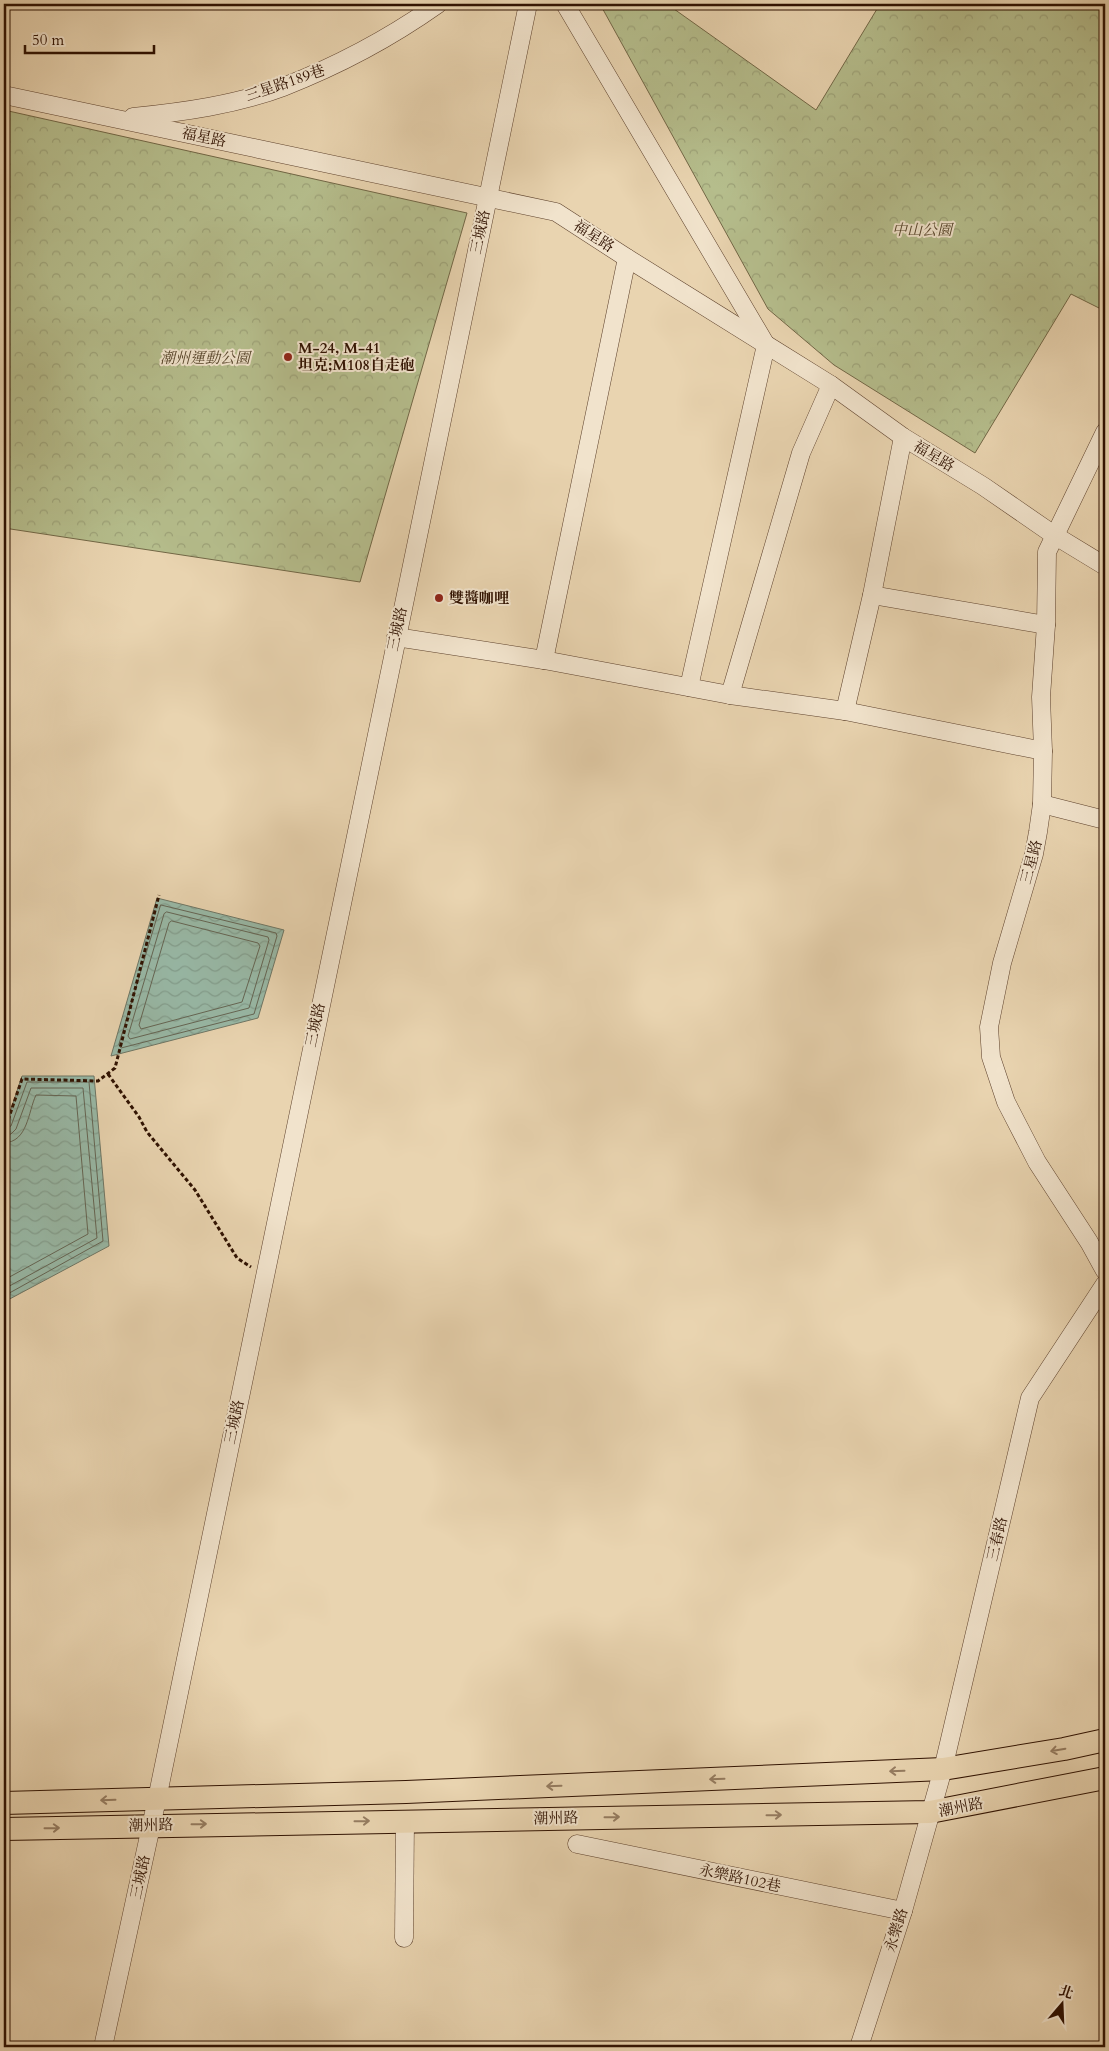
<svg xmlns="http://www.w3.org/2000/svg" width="1109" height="2051" font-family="Cardo,'Noto Serif TC',serif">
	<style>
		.park { fill: url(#park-crowns); stroke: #726746 }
		.water { fill: url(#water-waves); stroke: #6e7665 }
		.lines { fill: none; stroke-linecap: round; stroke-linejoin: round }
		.shore { stroke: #646554; stroke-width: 1 }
		.minor-casing { stroke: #5e422d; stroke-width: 19 }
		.major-casing { stroke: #2f1101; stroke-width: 24 }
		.path { stroke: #2f1101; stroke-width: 3; stroke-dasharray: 4 2.5; stroke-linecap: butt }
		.minor { stroke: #f1e3cc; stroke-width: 18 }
		.major { stroke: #e9d4b0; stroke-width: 22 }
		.oneway { stroke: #957c61 }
		.poi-dot { fill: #8f2418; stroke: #f1e3cc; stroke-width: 2 }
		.labels { text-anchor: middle; stroke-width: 4; stroke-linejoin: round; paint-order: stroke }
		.street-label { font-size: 15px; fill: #2f1101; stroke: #f1e3cc }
		.park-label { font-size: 15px; font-style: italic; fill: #57452b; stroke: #f1e3cc }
		.poi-label { font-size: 15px; font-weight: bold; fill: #2f1101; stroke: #f1e3cc; text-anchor: start }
	</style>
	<defs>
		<pattern id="park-crowns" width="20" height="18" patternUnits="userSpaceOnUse" patternTransform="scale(1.25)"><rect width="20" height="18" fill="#b5bd8c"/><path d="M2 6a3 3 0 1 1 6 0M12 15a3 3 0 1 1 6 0" fill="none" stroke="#9ca177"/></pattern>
		<pattern id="water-waves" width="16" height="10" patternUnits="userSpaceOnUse" patternTransform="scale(1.25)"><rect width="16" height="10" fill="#98b9a7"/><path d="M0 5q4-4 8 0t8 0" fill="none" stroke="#839e8e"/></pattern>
	</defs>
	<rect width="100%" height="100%" fill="#e9d4b0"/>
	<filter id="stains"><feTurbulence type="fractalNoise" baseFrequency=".004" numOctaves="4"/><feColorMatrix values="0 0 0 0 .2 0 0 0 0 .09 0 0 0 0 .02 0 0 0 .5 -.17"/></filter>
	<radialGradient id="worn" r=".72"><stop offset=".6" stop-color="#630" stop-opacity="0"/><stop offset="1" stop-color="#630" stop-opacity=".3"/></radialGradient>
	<!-- park -->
	<g class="park">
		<polygon points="600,4 667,4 816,110 880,4 1105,4 1105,311 1071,294 975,453 834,365 768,309"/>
		<polygon points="4,110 467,213 360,582 4,528"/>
	</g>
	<!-- water -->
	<g class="water">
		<polygon points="157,898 284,930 258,1018 111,1056"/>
		<polygon points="22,1076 94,1076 109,1246 4,1302 4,1130"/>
	</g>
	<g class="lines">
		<!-- shore -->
		<g class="shore">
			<polygon points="161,905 276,933 277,936 254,1014 121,1048 119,1045"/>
			<polygon points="167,912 268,937 269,940 249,1008 130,1039 128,1036 164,914"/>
			<polygon points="172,921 258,943 260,946 242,1002 141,1029 139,1025 169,923"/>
			<polyline points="4,1129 11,1126 27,1082 89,1082 103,1241 4,1296"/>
			<polyline points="4,1135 11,1134 16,1129 31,1088 83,1088 97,1238 4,1289"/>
			<path d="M4,1143C28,1142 28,1112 36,1095L76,1096L88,1234L4,1280"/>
		</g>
		<defs>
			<g id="minor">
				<polyline points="565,4 766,345 689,687"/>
				<polyline points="4,95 556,212 627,258 831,385 903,437 983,486 1054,535 1105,566"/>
				<path d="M133,117C183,112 235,105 283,87C337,66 390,38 438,4"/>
				<polyline points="1105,432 1047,552 1046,625 1041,697 1043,751 1042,804 1038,832 1034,854 1002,963 989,1027 991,1057 1006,1102 1037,1162 1089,1242 1105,1271"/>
				<polyline points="872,595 1046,625"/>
				<polyline points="396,637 544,660 730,695 845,711 1043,751"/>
				<polyline points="544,660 627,258"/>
				<polyline points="730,695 801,453 831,385"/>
				<polyline points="845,711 872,595 903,437"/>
				<polyline points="1042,804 1105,820"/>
				<polyline points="577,1844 903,1911"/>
				<polyline points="404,1938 405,1820"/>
				<polyline points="103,2047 157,1799 528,4"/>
				<polyline points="859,2047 903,1911 943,1769 1030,1398 1105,1284"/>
			</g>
			<g id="major">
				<polyline points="4,1803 406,1792 943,1769 1064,1749 1105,1740"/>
				<polyline points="4,1829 930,1812 1105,1778"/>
			</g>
		</defs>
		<!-- minor casing -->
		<use href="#minor" class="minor-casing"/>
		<!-- major casing -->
		<use href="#major" class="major-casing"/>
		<!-- path -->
		<g class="path">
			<polyline points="108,1074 139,1117 147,1132 195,1190 237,1258 251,1267"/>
			<polyline points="4,1132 22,1079 98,1081 115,1068 159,895"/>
		</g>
		<!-- minor -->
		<use href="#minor" class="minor"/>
		<!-- major -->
		<use href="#major" class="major"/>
	</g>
	<!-- one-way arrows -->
	<defs><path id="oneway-shaft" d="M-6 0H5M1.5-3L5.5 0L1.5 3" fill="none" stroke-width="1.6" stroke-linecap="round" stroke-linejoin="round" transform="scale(1.25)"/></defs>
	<g class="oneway">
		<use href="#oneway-shaft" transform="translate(1058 1750) rotate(170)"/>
		<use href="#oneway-shaft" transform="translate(897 1771) rotate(178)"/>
		<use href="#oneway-shaft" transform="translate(717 1779) rotate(178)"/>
		<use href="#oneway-shaft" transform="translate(554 1786) rotate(178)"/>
		<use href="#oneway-shaft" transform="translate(108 1800) rotate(178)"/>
		<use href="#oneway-shaft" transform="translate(774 1815) rotate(-1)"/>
		<use href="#oneway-shaft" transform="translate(612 1817) rotate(-1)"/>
		<use href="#oneway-shaft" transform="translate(362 1821) rotate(-1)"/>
		<use href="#oneway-shaft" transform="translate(199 1824) rotate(-1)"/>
		<use href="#oneway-shaft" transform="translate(52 1828) rotate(-1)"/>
	</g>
	<!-- markers -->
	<g class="poi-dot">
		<circle cx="288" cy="357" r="5"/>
		<circle cx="439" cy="598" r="5"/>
	</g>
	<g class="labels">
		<!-- street labels -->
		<g class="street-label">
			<text transform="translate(285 83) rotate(-19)" y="5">三星路189巷</text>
			<text transform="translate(204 137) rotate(12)" y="5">福星路</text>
			<text transform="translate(480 232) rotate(-78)" y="5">三城路</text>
			<text transform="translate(594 236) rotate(33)" y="5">福星路</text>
			<text transform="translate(934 456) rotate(31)" y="5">福星路</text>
			<text transform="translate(397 629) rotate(-78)" y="5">三城路</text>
			<text transform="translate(1031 862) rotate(-75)" y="5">三星路</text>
			<text transform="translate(315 1025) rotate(-78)" y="5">三城路</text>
			<text transform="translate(234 1422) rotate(-78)" y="5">三城路</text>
			<text transform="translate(997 1539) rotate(-77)" y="5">三春路</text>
			<text transform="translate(961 1807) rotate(-11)" y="5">潮州路</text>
			<text transform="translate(556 1818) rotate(-1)" y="5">潮州路</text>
			<text transform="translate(151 1825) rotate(-1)" y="5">潮州路</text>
			<text transform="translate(140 1877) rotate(-78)" y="5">三城路</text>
			<text transform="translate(740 1878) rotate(12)" y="5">永樂路102巷</text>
			<text transform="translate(896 1930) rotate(-73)" y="5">永樂路</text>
		</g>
		<!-- park labels -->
		<g class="park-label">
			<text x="922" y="235">中山公園</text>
			<text x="205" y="363">潮州運動公園</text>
		</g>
		<!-- poi labels -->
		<g class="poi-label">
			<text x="298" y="353">M-24, M-41<tspan x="298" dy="17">坦克;M108自走砲</tspan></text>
			<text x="449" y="603">雙醬咖哩</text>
		</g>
	</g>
	<!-- margin -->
	<rect width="1109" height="2051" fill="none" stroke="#e9d4b0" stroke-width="20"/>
	<rect x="5" y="5" width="1099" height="2041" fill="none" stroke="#2f1101" stroke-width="2.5"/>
	<rect x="10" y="10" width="1089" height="2031" fill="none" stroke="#2f1101"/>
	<!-- north arrow -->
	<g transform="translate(1062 2004) rotate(19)" stroke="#f1e3cc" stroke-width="4" paint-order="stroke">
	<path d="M0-4L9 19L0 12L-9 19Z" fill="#2f1101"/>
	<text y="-8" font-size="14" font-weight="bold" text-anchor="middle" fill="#2f1101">北</text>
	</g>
	<!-- scale -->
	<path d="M25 45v8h129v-8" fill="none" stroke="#2f1101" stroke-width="2.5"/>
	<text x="32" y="45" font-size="15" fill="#2f1101" stroke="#f1e3cc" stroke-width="4" paint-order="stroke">50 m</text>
	<rect width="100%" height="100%" filter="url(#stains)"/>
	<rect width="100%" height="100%" fill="url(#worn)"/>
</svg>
